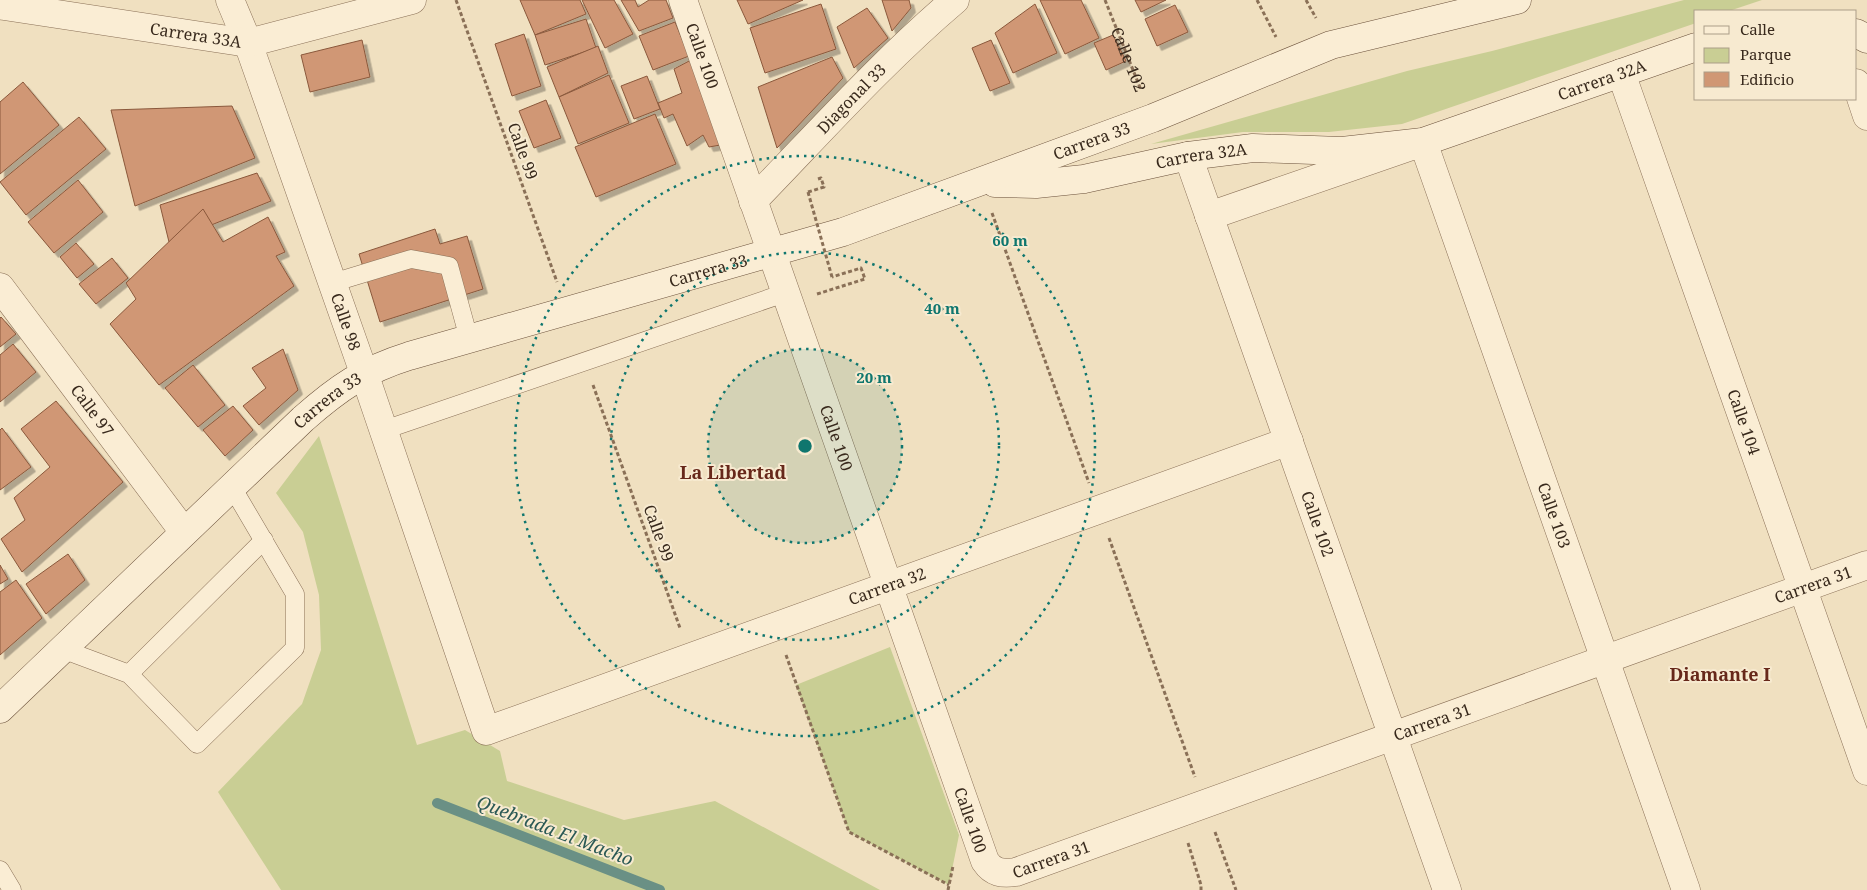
<svg xmlns="http://www.w3.org/2000/svg" width="1867" height="890" font-family="'Noto Serif',serif">
	<style>
		.green { fill: #c9ce94 }
		.lines { fill: none; stroke-linecap: round; stroke-linejoin: round }
		.stream { stroke: #6a9085; stroke-width: 10 }
		.building { fill: #d09774; stroke: #8a583c; filter: url(#shadow) }
		.service-casing { stroke: #8a7057; stroke-width: 19 }
		.minor-casing { stroke: #8a7057; stroke-width: 29 }
		.secondary-casing { stroke: #6b513b; stroke-width: 29 }
		.path { stroke: #8a7057; stroke-width: 3; stroke-dasharray: 4 2.5; stroke-linecap: butt }
		.service { stroke: #faedd4; stroke-width: 18 }
		.minor { stroke: #faedd4; stroke-width: 28 }
		.secondary { stroke: #faedd4; stroke-width: 28 }
		.path-bridge { stroke: #8a7057; stroke-width: 3; stroke-dasharray: 4 2.5; stroke-linecap: butt }
		.ring { fill: none; stroke: #0f766e; stroke-width: 2.5; stroke-dasharray: 2.5 5 }
		.labels { text-anchor: middle; stroke-width: 4; stroke-linejoin: round; paint-order: stroke }
		.street-label { font-size: 16px; fill: #38291c; stroke: #f7ead0 }
		.neighbourhood-label { font-size: 18px; font-weight: bold; fill: #67281a; stroke: #f7ead0 }
		.water-label { font-size: 18px; font-style: italic; fill: #2b5955; stroke: #f7ead0 }
		.centre { fill: #0f766e; stroke: #f7ead0; stroke-width: 2.5 }
		.ring-label { font-size: 15px; text-anchor: middle; font-weight: bold; fill: #0f766e; stroke: #f7ead0; stroke-width: 4; stroke-linejoin: round; paint-order: stroke }
	</style>
	<defs>
		<filter id="shadow"><feDropShadow dx="4.5" dy="4.5" stdDeviation="0" flood-color="#0004"/></filter>
	</defs>
	<rect width="100%" height="100%" fill="#f0e0c0"/>
	<!-- green -->
	<g class="green">
		<polygon points="1684,0 1762,0 1729,11 1696,11 1696,23 1402,124 1329,132 1243,132 1151,144 1407,71 1492,51"/>
		<polygon points="319,436 417,745 465,730 500,751 507,781 624,820 715,801 880,890 281,890 218,792 302,704 321,650 319,595 303,532 276,493"/>
		<polygon points="890,647 959,835 949,885 849,832 796,685"/>
	</g>
	<g class="lines">
		<!-- stream -->
		<polyline class="stream" points="437,803 660,890"/>
	</g>
	<!-- building -->
	<g class="building">
		<polygon points="520,0 580,0 586,14 535,35"/>
		<polygon points="582,0 614,0 633,34 605,48"/>
		<polygon points="621,0 635,0 638,7 649,0 666,0 673,18 639,31"/>
		<polygon points="737,0 803,0 748,24"/>
		<polygon points="882,0 909,0 911,8 892,31"/>
		<polygon points="1040,0 1081,0 1099,38 1065,54"/>
		<polygon points="1135,0 1166,0 1141,12"/>
		<polygon points="821,4 836,49 765,73 750,28"/>
		<polygon points="1035,4 1057,53 1013,73 995,33"/>
		<polygon points="1175,5 1188,32 1157,46 1145,19"/>
		<polygon points="867,8 888,38 854,68 837,27"/>
		<polygon points="586,19 596,48 545,65 535,35"/>
		<polygon points="675,22 689,56 653,70 639,36"/>
		<polygon points="524,34 541,86 512,96 495,44"/>
		<polygon points="1113,35 1126,61 1106,70 1094,43"/>
		<polygon points="362,40 370,77 310,92 301,55"/>
		<polygon points="991,40 1010,83 990,91 972,48"/>
		<polygon points="598,46 608,73 559,97 547,67"/>
		<polygon points="832,57 843,78 777,148 758,87"/>
		<polygon points="691,60 726,144 709,147 703,135 687,146 673,114 664,118 658,103 682,93 674,69"/>
		<polygon points="609,75 629,123 578,144 559,97"/>
		<polygon points="647,76 660,109 634,119 621,86"/>
		<polygon points="23,82 59,125 0,174 0,102"/>
		<polygon points="546,100 561,138 534,148 519,111"/>
		<polygon points="232,106 255,158 135,206 111,110"/>
		<polygon points="655,114 676,164 596,197 575,147"/>
		<polygon points="79,117 106,149 26,215 0,182"/>
		<polygon points="257,173 271,201 169,242 160,205"/>
		<polygon points="78,180 103,212 54,253 28,222"/>
		<polygon points="203,209 223,242 268,217 285,252 276,256 294,286 159,385 110,324 136,299 126,283"/>
		<polygon points="435,229 440,244 467,236 483,289 380,322 359,254"/>
		<polygon points="76,243 94,264 77,278 60,257"/>
		<polygon points="112,258 128,278 96,304 79,284"/>
		<polygon points="1,317 16,334 0,347 0,318"/>
		<polygon points="13,344 36,372 0,402 0,355"/>
		<polygon points="283,349 298,390 259,425 243,406 266,388 252,368"/>
		<polygon points="193,365 225,405 198,427 165,388"/>
		<polygon points="56,401 123,482 22,572 1,539 25,520 14,498 50,467 21,429"/>
		<polygon points="233,406 253,430 225,456 203,430"/>
		<polygon points="2,428 31,467 0,490 0,430"/>
		<polygon points="68,554 85,580 46,614 26,584"/>
		<polygon points="0,565 8,579 0,584"/>
		<polygon points="16,580 42,618 0,655 0,592"/>
	</g>
	<g class="lines">
		<defs>
			<g id="service">
				<polyline points="332,283 411,259 449,266 469,339"/>
				<polyline points="384,430 785,293"/>
				<polyline points="62,649 129,674 197,744 295,648 295,594 232,487"/>
				<polyline points="129,674 264,540"/>
				<polyline points="0,870 12,890"/>
			</g>
			<g id="minor">
				<path id="s2" d="M230,0L248,43L364,373L486,731L1289,441"/>
				<path id="s3" d="M683,0L985,861C993,873 1002,874 1016,872L1867,565"/>
				<path id="s4" d="M4,6L248,43L412,0"/>
				<path id="s5" d="M1621,73L1867,771"/>
				<polyline points="1856,83 1867,116"/>
				<path id="s6" d="M1188,156L1447,890"/>
				<path id="s7" d="M753,201C819,133 883,61 955,0"/>
				<path id="s8" d="M1209,216L1423,142L1686,890"/>
				<path id="s9" d="M0,287L184,532"/>
			</g>
			<g id="secondary">
				<polyline points="1856,33 1867,39"/>
				<path id="s10" d="M995,183L1036,184L1084,179L1188,156L1253,148L1342,151L1423,142L1696,47"/>
				<path id="s11" d="M0,709L303,419C338,388 364,370 409,356L843,232L1153,118L1331,45L1517,0"/>
			</g>
		</defs>
		<!-- service casing -->
		<use href="#service" class="service-casing"/>
		<!-- minor casing -->
		<use href="#minor" class="minor-casing"/>
		<!-- secondary casing -->
		<use href="#secondary" class="secondary-casing"/>
		<!-- path -->
		<g class="path">
			<polyline points="456,0 557,282"/>
			<path id="s1" d="M1105,0L1141,90"/>
			<polyline points="1257,0 1276,37"/>
			<polyline points="1306,0 1316,18"/>
			<polyline points="808,192 824,187 821,178 818,179"/>
			<polyline points="992,213 1089,483"/>
			<polyline points="817,294 865,279 861,268 832,277"/>
			<polyline points="593,385 680,628"/>
			<polyline points="1109,538 1195,777"/>
			<polyline points="786,655 849,832 949,885"/>
			<polyline points="1215,832 1236,890"/>
			<polyline points="1188,843 1201,885 1201,890"/>
			<polyline points="948,890 953,866"/>
		</g>
		<!-- service -->
		<use href="#service" class="service"/>
		<!-- minor -->
		<use href="#minor" class="minor"/>
		<!-- secondary -->
		<use href="#secondary" class="secondary"/>
		<!-- path-bridge -->
		<polyline class="path-bridge" points="808,192 832,277"/>
	</g>
	<!-- distance rings -->
	<circle cx="805" cy="446" r="97" fill="#0f766e" fill-opacity=".12"/>
	<g class="ring">
		<circle cx="805" cy="446" r="97"/>
		<circle cx="805" cy="446" r="194"/>
		<circle cx="805" cy="446" r="290"/>
	</g>
	<g class="labels">
		<!-- street labels -->
		<g class="street-label">
			<text dy="6" stroke="none"><textPath href="#s4" startOffset="194">Carrera 33A</textPath></text>
			<text dy="6" stroke="none"><textPath href="#s3" startOffset="59">Calle 100</textPath></text>
			<text dy="6" stroke="none"><textPath href="#s1" startOffset="64">Calle 102</textPath></text>
			<text dy="6" stroke="none"><textPath href="#s10" startOffset="621">Carrera 32A</textPath></text>
			<text dy="6" stroke="none"><textPath href="#s7" startOffset="142">Diagonal 33</textPath></text>
			<text dy="6" stroke="none"><textPath href="#s11" startOffset="1260">Carrera 33</textPath></text>
			<text transform="translate(523 151) rotate(70)" y="6">Calle 99</text>
			<text dy="6" stroke="none"><textPath href="#s10" startOffset="209">Carrera 32A</textPath></text>
			<text dy="6" stroke="none"><textPath href="#s11" startOffset="855">Carrera 33</textPath></text>
			<text dy="6" stroke="none"><textPath href="#s2" startOffset="342">Calle 98</textPath></text>
			<text dy="6" stroke="none"><textPath href="#s11" startOffset="450">Carrera 33</textPath></text>
			<text dy="6" stroke="none"><textPath href="#s9" startOffset="154">Calle 97</textPath></text>
			<text dy="6" stroke="none"><textPath href="#s5" startOffset="370">Calle 104</textPath></text>
			<text dy="6" stroke="none"><textPath href="#s3" startOffset="464">Calle 100</textPath></text>
			<text dy="6" stroke="none"><textPath href="#s8" startOffset="622">Calle 103</textPath></text>
			<text dy="6" stroke="none"><textPath href="#s6" startOffset="390">Calle 102</textPath></text>
			<text transform="translate(659 533) rotate(70)" y="6">Calle 99</text>
			<text dy="6" stroke="none"><textPath href="#s3" startOffset="1795">Carrera 31</textPath></text>
			<text dy="6" stroke="none"><textPath href="#s2" startOffset="1201">Carrera 32</textPath></text>
			<text dy="6" stroke="none"><textPath href="#s3" startOffset="1390">Carrera 31</textPath></text>
			<text dy="6" stroke="none"><textPath href="#s3" startOffset="869">Calle 100</textPath></text>
			<text dy="6" stroke="none"><textPath href="#s3" startOffset="985">Carrera 31</textPath></text>
		</g>
		<!-- neighbourhood labels -->
		<g class="neighbourhood-label">
			<text x="733" y="479">La Libertad</text>
			<text x="1720" y="681">Diamante I</text>
		</g>
		<!-- water labels -->
		<g class="water-label">
			<text transform="translate(555 831) rotate(21)" y="6">Quebrada El Macho</text>
		</g>
	</g>
	<circle cx="805" cy="446" r="8" class="centre"/>
	<g class="ring-label">
		<text x="1010" y="246">60 m</text>
		<text x="942" y="314">40 m</text>
		<text x="874" y="383">20 m</text>
	</g>
	<!-- legend -->
	<rect x="1694" y="10" width="162" height="90" fill="#f7ead0" stroke="#ab9d88"/>
	<rect x="1704" y="26" width="25" height="8" fill="#faedd4" stroke="#ab9d88"/>
	<text x="1740" y="35" font-size="15" fill="#38291c">Calle</text>
	<rect x="1704" y="48" width="25" height="15" fill="#c9ce94" stroke="#ab9d88"/>
	<text x="1740" y="60" font-size="15" fill="#38291c">Parque</text>
	<rect x="1704" y="72" width="25" height="15" fill="#d09774" stroke="#ab9d88"/>
	<text x="1740" y="85" font-size="15" fill="#38291c">Edificio</text>
</svg>
